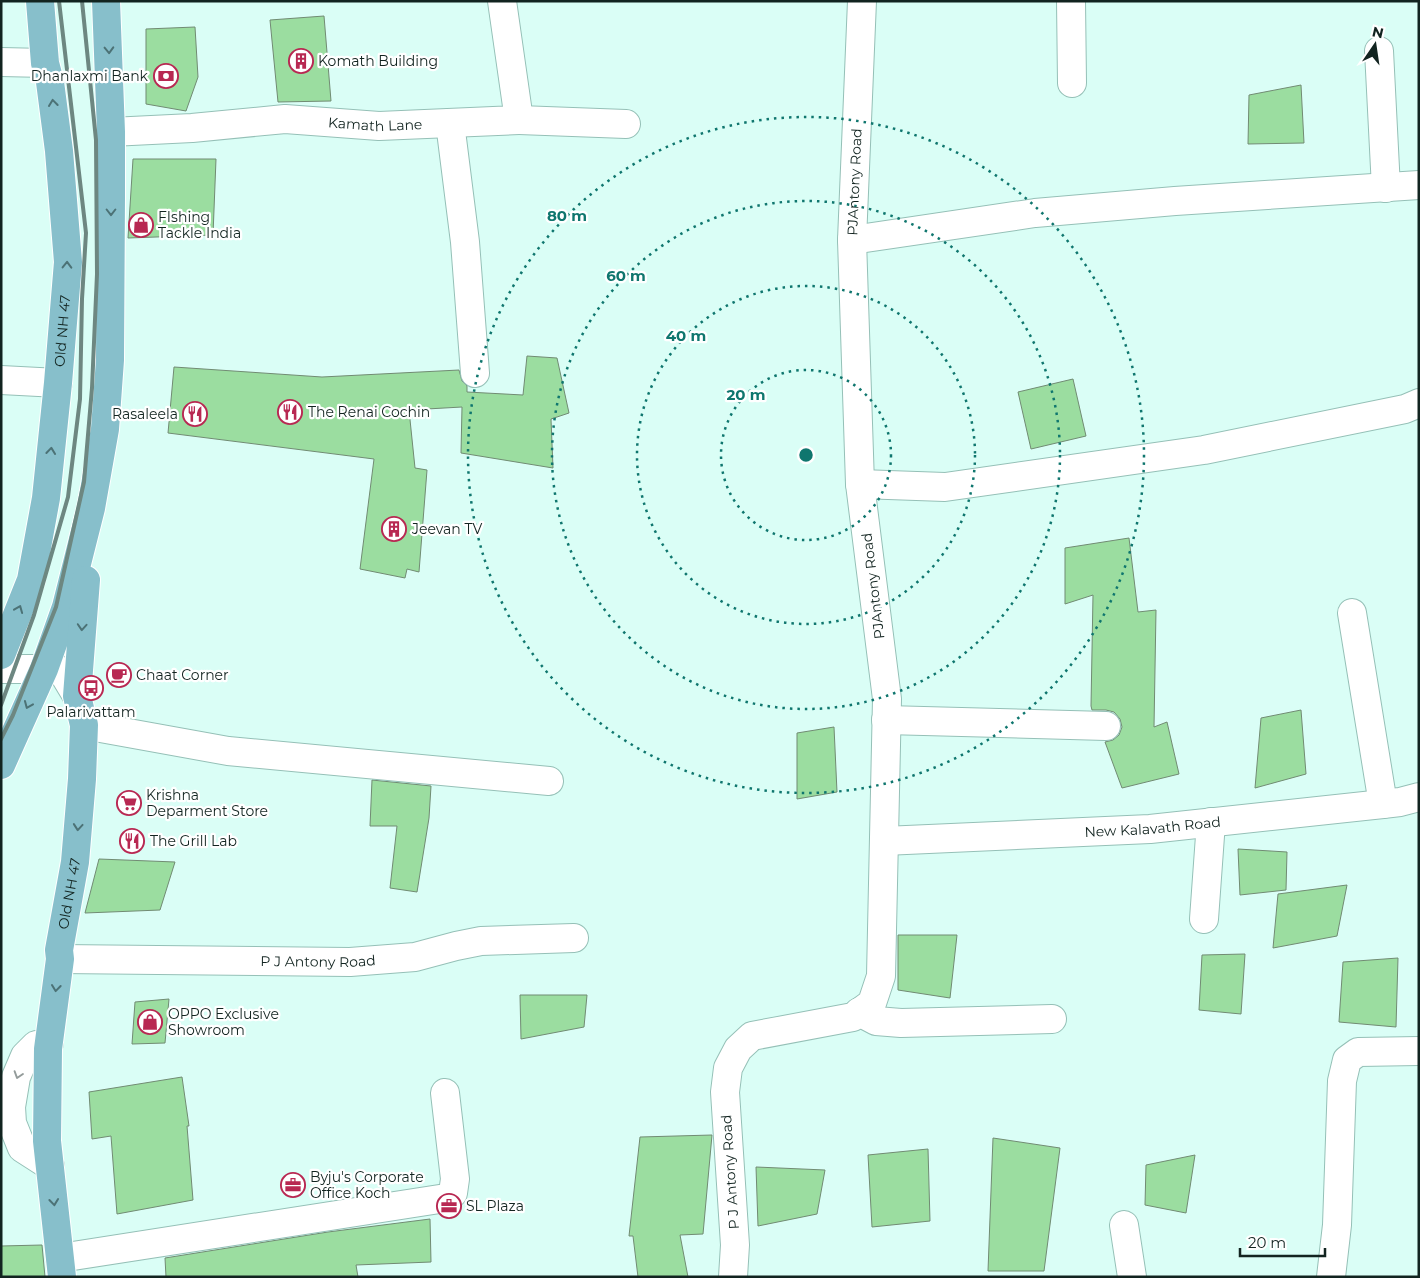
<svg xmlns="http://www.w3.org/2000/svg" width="1420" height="1278" font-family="Montserrat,sans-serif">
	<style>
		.building { fill: #9bdda0; stroke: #718b73 }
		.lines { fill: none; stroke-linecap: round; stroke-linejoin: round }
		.minor-casing { stroke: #95c0b7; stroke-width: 30 }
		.major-casing { stroke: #fff; stroke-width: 30 }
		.minor { stroke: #fff; stroke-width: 28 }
		.major { stroke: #87bfcb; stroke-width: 28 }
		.rail { stroke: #6d8781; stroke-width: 4 }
		.oneway { stroke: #4c7276 }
		.oneway2 { stroke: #949c9b }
		.ring { fill: none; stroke: #0f766e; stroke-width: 2.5; stroke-dasharray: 2.5 5 }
		.labels { text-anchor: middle; stroke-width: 4.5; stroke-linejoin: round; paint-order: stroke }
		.poi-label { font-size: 14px; fill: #122420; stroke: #fff; text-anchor: start }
		.street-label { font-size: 14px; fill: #122420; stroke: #fff }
		.centre { fill: #0f766e; stroke: #fff; stroke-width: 2.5 }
		.ring-label { font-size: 15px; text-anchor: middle; font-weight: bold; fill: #0f766e; stroke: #fff; stroke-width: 4.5; stroke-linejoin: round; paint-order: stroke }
	</style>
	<rect width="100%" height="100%" fill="#dafef6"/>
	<!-- building -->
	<g class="building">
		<polygon points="324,16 331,101 278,102 270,20"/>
		<polygon points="195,27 198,77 186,111 146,104 146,29"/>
		<polygon points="1301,85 1304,143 1248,144 1249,95"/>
		<polygon points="133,159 216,159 213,235 128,238"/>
		<polygon points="527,356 557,358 569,413 551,419 553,468 461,453 462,407 409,410 415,468 427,470 419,572 407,569 405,578 360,569 374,459 168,433 174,367 322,377 459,370 462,381 467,386 467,392 523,395"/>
		<polygon points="1073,379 1086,436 1031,449 1018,392"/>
		<polygon points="1129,538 1138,612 1156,610 1154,727 1167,722 1179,774 1122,788 1105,742 1113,740 1119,735 1122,727 1120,719 1114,712 1106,710 1092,710 1091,706 1093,595 1065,604 1065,548"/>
		<polygon points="1301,710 1306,774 1255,788 1261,718"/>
		<polygon points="834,727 837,792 797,799 797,733"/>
		<polygon points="372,780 431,786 429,818 417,892 390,888 397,826 370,826"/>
		<polygon points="1238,849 1287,852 1286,890 1240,895"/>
		<polygon points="99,859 175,862 160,910 85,913"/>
		<polygon points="1347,885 1337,936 1273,948 1278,894"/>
		<polygon points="898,935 957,935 950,998 898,990"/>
		<polygon points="1245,954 1241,1014 1199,1010 1202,955"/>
		<polygon points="1398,958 1396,1027 1339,1022 1343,962"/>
		<polygon points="520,995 587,995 584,1027 521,1039"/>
		<polygon points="169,999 165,1043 132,1044 135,1002"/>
		<polygon points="182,1077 189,1126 187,1126 193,1200 117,1214 111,1136 92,1139 89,1092"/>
		<polygon points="712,1135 703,1234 680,1235 688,1277 638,1277 633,1236 629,1236 640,1137"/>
		<polygon points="993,1138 1060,1148 1044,1271 988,1271"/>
		<polygon points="928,1149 930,1221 872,1227 868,1155"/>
		<polygon points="1195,1155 1186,1213 1145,1205 1146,1165"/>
		<polygon points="756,1167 825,1170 817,1214 758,1226"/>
		<polygon points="430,1219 431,1262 356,1265 358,1277 166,1277 165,1258 328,1232"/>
		<polygon points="42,1245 45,1277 1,1277 1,1246"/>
	</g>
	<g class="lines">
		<defs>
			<g id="minor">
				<polyline points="1071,1 1072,83"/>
				<polyline points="1379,51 1386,188"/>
				<polyline points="1,62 45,63"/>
				<polyline points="519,120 626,124"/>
				<polyline points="450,123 465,242 475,373"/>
				<path id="s1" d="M111,132L192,128L285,119L379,126L519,120L502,1"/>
				<polyline points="852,240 1035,213 1175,201 1419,185"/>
				<polyline points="1,380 58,383"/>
				<polyline points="860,484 945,487 1204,450 1405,409 1419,403"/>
				<polyline points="1352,613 1383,804"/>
				<polyline points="1,669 44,669 62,671 77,696"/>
				<polyline points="886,720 1106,726"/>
				<polyline points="84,725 228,751 549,781"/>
				<path id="s2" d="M884,841L1150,829L1383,804L1400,802L1419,797"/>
				<polyline points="1204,919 1211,822"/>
				<path id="s3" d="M60,959L350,962L415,957L456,946L481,941L574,938"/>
				<polyline points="859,1012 876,1021 901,1023 1052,1019"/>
				<polyline points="49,1043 36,1045 25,1056 16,1077 11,1107 12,1123 22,1148 50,1166"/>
				<polyline points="1124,1225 1132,1277"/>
				<polyline points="60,1258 446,1198 453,1193 455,1179 445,1093"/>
				<path id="s4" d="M733,1277L735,1245L725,1092L728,1068L738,1049L752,1036L853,1017L872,1003L881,976L887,699L860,484L852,240L862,1"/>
				<polyline points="1331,1277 1337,1225 1342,1081 1347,1060 1358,1052 1419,1051"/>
			</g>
			<g id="major">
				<path id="s5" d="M1,655L31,580L46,498L58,383L68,262L59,151L50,82L45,63L40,1"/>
				<polyline points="1,765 44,669 66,607 91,508 105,429 110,360 111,197 111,132 106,1"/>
				<path id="s6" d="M62,1277L47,1141L48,1049L60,959L59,950L75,862L82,779L84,725L77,696L86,580"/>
			</g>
		</defs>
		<!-- minor casing -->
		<use href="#minor" class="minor-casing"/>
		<!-- major casing -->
		<use href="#major" class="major-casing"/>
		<!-- minor -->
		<use href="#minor" class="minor"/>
		<!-- major -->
		<use href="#major" class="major"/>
		<!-- rail -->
		<g class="rail">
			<polyline points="1,705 34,615 68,497 80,399 82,299 86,233 59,1"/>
			<polyline points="1,739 13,715 56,607 84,482 92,388 97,274 96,140 82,1"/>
		</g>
	</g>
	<!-- one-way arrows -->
	<defs><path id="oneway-chevron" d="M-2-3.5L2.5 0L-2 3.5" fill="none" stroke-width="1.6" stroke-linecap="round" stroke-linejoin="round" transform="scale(1.25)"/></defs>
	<g class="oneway">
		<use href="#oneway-chevron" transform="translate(109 50) rotate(88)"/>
		<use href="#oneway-chevron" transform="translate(53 103) rotate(-97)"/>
		<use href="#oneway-chevron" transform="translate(111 212) rotate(90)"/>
		<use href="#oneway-chevron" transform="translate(67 265) rotate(-89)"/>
		<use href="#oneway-chevron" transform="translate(51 451) rotate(-84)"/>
		<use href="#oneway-chevron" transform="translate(19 609) rotate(-68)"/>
		<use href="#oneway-chevron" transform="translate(82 627) rotate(94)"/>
		<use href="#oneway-chevron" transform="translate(28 705) rotate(113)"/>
		<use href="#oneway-chevron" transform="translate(78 827) rotate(95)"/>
		<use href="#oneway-chevron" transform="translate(56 988) rotate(97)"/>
		<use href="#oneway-chevron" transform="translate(54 1202) rotate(84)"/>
	</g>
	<use class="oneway2" href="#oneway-chevron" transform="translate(18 1075) rotate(108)"/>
	<!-- distance rings -->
	<g class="ring">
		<circle cx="806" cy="455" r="85"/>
		<circle cx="806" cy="455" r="169"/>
		<circle cx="806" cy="455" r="254"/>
		<circle cx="806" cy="455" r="338"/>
	</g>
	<!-- icons -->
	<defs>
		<symbol id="building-ring" viewBox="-11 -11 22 22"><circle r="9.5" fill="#fff" stroke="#b82852" stroke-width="1.5"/><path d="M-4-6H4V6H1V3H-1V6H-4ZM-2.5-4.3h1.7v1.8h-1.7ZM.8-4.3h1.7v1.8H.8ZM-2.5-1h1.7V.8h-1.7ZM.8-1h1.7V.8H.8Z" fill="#b82852"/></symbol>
		<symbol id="bank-ring" viewBox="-11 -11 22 22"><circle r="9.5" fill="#fff" stroke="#b82852" stroke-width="1.5"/><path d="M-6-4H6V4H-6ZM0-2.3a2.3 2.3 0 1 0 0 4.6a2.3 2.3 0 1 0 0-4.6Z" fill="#b82852"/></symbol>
		<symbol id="shop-ring" viewBox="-11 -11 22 22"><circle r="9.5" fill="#fff" stroke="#b82852" stroke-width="1.5"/><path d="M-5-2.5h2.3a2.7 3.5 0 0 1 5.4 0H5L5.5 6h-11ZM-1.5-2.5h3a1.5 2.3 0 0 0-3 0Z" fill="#b82852"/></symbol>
		<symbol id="restaurant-ring" viewBox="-11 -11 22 22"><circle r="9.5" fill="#fff" stroke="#b82852" stroke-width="1.5"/><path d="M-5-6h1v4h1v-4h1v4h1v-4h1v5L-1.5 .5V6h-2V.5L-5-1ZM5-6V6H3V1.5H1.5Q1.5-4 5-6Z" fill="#b82852"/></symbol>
		<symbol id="cafe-ring" viewBox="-11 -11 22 22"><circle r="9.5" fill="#fff" stroke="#b82852" stroke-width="1.5"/><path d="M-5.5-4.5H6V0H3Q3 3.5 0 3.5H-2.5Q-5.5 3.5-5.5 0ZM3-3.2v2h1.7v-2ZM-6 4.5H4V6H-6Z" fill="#b82852"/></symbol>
		<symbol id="bus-ring" viewBox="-11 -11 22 22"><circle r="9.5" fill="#fff" stroke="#b82852" stroke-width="1.5"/><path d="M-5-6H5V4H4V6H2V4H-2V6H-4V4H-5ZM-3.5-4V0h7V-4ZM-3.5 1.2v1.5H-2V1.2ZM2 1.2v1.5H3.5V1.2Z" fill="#b82852"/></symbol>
		<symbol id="supermarket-ring" viewBox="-11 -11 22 22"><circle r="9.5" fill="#fff" stroke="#b82852" stroke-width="1.5"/><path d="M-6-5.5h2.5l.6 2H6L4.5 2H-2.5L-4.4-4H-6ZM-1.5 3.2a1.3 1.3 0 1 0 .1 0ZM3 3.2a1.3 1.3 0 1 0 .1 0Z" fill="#b82852"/></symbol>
		<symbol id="office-ring" viewBox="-11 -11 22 22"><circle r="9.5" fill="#fff" stroke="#b82852" stroke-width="1.5"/><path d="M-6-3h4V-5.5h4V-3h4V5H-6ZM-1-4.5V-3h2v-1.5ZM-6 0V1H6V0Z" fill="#b82852"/></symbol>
	</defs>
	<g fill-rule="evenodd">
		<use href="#building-ring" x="287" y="47" width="28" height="28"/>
		<use href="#bank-ring" x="152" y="62" width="28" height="28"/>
		<use href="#shop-ring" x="127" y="211" width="28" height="28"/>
		<use href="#restaurant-ring" x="276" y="398" width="28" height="28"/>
		<use href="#restaurant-ring" x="181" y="400" width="28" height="28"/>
		<use href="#building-ring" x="380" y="515" width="28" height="28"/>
		<use href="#cafe-ring" x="105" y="661" width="28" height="28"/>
		<use href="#bus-ring" x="77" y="674" width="28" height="28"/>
		<use href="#supermarket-ring" x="115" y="789" width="28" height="28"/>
		<use href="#restaurant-ring" x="118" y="827" width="28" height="28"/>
		<use href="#shop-ring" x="136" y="1008" width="28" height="28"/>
		<use href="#office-ring" x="279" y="1171" width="28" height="28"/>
		<use href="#office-ring" x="435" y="1192" width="28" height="28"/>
	</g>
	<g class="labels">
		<!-- poi labels -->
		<g class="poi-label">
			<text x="318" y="66">Komath Building</text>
			<text x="148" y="81" text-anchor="end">Dhanlaxmi Bank</text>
			<text x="158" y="222">FIshing<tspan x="158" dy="16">Tackle India</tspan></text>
			<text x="308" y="417">The Renai Cochin</text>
			<text x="178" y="419" text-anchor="end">Rasaleela</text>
			<text x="412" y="534">Jeevan TV</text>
			<text x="136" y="680">Chaat Corner</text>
			<text x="91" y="717" text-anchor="middle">Palarivattam</text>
			<text x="146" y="800">Krishna<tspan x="146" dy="16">Deparment Store</tspan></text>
			<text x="150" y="846">The Grill Lab</text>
			<text x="168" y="1019">OPPO Exclusive<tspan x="168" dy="16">Showroom</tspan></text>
			<text x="310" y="1182">Byju's Corporate<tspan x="310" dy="16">Office Koch</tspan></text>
			<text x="466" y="1211">SL Plaza</text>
		</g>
		<!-- street labels -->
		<g class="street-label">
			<text dy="5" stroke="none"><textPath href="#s1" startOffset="265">Kamath Lane</textPath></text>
			<text dy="5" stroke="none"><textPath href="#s4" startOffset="1201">PJAntony Road</textPath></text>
			<text dy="5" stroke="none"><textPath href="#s5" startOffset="332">Old NH 47</textPath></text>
			<text transform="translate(873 586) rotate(-97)" y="5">PJAntony Road</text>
			<text dy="5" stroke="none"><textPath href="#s2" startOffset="269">New Kalavath Road</textPath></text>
			<text dy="5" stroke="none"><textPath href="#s6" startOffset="386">Old NH 47</textPath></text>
			<text dy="5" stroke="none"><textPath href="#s3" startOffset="258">P J Antony Road</textPath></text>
			<text transform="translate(730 1172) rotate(-94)" y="5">P J Antony Road</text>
		</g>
	</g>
	<circle cx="806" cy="455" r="8" class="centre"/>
	<g class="ring-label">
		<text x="567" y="221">80 m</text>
		<text x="626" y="281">60 m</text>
		<text x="686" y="341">40 m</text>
		<text x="746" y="400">20 m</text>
	</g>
	<!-- border -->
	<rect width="1420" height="1278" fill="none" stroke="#122420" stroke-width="5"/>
	<!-- north arrow -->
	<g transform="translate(1375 45) rotate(13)" stroke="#ffffff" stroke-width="4" paint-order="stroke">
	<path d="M0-4L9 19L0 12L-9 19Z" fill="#122420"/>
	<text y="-8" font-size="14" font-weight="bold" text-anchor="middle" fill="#122420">N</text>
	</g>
	<!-- scale -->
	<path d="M1240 1248v8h85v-8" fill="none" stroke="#122420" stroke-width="2.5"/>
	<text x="1248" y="1248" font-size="15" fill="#122420" stroke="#ffffff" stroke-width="4" paint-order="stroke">20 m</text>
</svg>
